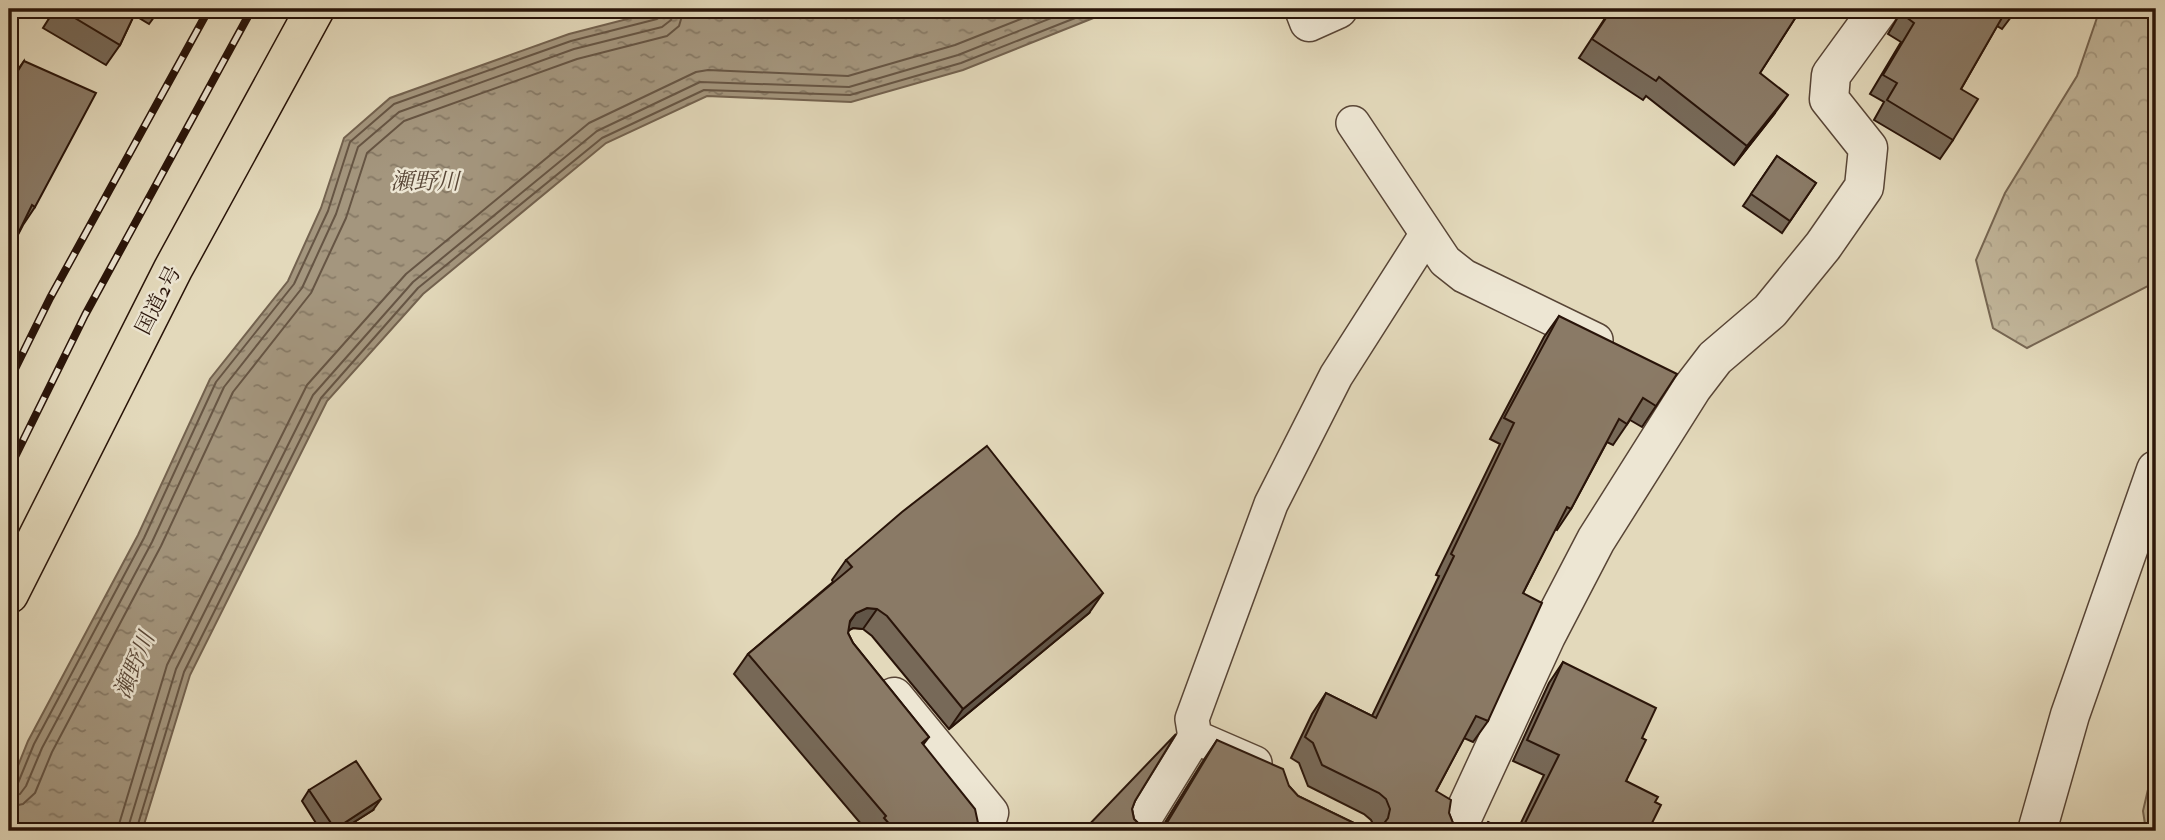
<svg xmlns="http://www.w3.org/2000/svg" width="2165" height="840" font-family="'IM FELL Double Pica','Noto Serif JP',serif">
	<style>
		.forest { fill: url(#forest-crowns); stroke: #766653; stroke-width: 2 }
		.water { fill: url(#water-ripples); stroke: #73624f; stroke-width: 2 }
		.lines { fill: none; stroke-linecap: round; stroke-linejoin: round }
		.shore { stroke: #654; stroke-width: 2 }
		.service-casing { stroke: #584536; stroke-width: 36 }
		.minor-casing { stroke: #584536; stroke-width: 41 }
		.tertiary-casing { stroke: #584536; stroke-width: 41 }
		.trunk-casing { stroke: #291409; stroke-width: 41 }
		.service { stroke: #ede6d3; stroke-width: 33 }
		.minor { stroke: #ede6d3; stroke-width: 38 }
		.tertiary { stroke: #ede6d3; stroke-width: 38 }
		.trunk { stroke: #e3d9bb; stroke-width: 38 }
		.rail-casing { stroke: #291409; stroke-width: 8 }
		.rail { stroke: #ede6d3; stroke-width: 5; stroke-dasharray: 16; stroke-linecap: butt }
		.wall { fill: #776958; stroke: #291409; stroke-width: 2 }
		.shaded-wall { fill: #615547; stroke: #291409; stroke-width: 2 }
		.building { fill: #8a7a66; stroke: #291409; stroke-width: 2 }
		.labels { text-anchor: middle; stroke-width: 5; stroke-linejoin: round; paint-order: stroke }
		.street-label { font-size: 21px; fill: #291409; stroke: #ede6d3 }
		.water-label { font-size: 23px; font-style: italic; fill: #5a4838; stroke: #ede6d3 }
	</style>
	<defs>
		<pattern id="forest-crowns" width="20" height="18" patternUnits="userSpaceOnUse" patternTransform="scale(1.75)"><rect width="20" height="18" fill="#c3b89d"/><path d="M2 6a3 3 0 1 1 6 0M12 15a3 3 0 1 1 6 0" fill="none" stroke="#a89d86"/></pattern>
		<pattern id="water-ripples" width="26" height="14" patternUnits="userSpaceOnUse" patternTransform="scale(1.75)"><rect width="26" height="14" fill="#a4967e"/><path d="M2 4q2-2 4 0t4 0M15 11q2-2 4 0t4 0" fill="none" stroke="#867965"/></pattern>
	</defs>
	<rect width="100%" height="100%" fill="#e3d9bb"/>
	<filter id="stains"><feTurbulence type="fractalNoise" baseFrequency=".00286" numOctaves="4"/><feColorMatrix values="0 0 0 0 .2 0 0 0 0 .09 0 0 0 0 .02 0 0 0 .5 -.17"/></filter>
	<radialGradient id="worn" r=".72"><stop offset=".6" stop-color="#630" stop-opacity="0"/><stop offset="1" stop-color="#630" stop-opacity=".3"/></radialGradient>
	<!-- forest -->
	<g class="forest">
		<polygon points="2100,9 2156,9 2156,282 2027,348 1993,328 1976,260 2005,193 2077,76"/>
		<polygon points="2156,755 2156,831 2146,831 2143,811"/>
	</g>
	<!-- water -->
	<polygon class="water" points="666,9 1116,9 963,70 851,102 707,96 606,143 423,294 327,401 190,675 142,831 9,831 9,788 28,741 138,535 210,379 288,281 321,208 344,138 390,98 569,34"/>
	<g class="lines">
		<!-- shore -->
		<g class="shore">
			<polyline points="9,787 18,783 34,744 144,538 216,382 294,284 328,211 350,142 394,104 571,41 657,19 663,15 664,9"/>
			<polyline points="9,796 20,794 26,786 42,748 152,542 224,387 302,288 336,214 358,147 399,112 574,49 662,27 671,20 673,9"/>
			<polyline points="9,807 23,804 35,793 52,752 161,546 233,392 311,293 346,218 367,153 404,121 577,59 667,36 679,26 684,9"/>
			<polyline points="117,831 167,665 307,385 406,274 589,123 696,72 708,70 848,76 955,45 1046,9"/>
			<polyline points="127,831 176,669 313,395 413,282 597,131 700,82 849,87 958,55 1074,9"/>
			<polyline points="136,831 184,672 321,398 418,288 602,138 704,90 850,95 961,63 1098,9"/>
		</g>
		<defs>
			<g id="service">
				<polyline points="1353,123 1445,261 1464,276 1596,340"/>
				<polyline points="1255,763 1195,737 1192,719 1271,504 1336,376 1426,235"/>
				<polyline points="1137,831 1195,737"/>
			</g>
			<g id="minor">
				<polyline points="1304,9 1309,22 1338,9"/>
				<polyline points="894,697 989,813 982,831"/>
				<polyline points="1456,831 1546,636 1596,540 1692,388 1715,358 1770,311 1823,246 1864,187 1868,148 1829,99 1831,75 1879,9"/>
			</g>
			<polyline id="tertiary" points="2037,831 2070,715 2156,470"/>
			<polyline id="trunk" points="9,594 173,269 315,9"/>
		</defs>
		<!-- service casing -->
		<use href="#service" class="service-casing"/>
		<!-- minor casing -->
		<use href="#minor" class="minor-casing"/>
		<!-- tertiary casing -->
		<use href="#tertiary" class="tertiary-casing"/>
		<!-- trunk casing -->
		<use href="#trunk" class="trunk-casing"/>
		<!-- service -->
		<use href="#service" class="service"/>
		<!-- minor -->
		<use href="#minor" class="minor"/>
		<!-- tertiary -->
		<use href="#tertiary" class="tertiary"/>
		<!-- trunk -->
		<use href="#trunk" class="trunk"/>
		<defs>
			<g id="rail">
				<polyline points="9,381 50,298 209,9"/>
				<polyline points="9,469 85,315 252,9"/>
			</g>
		</defs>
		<!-- rail casing -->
		<use href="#rail" class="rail-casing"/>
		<!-- rail -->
		<use href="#rail" class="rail"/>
	</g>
	<!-- wall -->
	<g class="wall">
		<polygon points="55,9 160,9 149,24 134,15 120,45 106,65 43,28"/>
		<polygon points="1611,9 1801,9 1760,73 1775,113 1734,165 1646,96 1643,100 1579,58"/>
		<polygon points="1900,9 2017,9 2002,29 1997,26 1961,89 1953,140 1940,159 1874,120 1884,102 1870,94 1901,42 1888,34 1901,12"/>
		<polygon points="24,61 35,207 23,225 9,252 9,82"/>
		<polygon points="1777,156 1816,183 1782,233 1743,206"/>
		<polygon points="1559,316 1656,406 1642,427 1630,420 1613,445 1607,442 1571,509 1557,530 1555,529 1523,593 1488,721 1473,742 1464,738 1436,791 1449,813 1453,823 1461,830 1083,831 1135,801 1132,809 1134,819 1142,827 1150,829 1160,827 1164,824 1203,761 1217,740 1289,786 1298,796 1362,827 1375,828 1371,820 1364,814 1308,786 1299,763 1291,758 1312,714 1326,693 1372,716 1439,576 1436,575 1500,444 1490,439 1544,337"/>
		<polygon points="846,560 1089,613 949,729 872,636 863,629 853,628 849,630 848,633 853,643 929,737 923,745 978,823 973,831 867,831 734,674 748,654 833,582 832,580"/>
		<polygon points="1563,662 1642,738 1626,781 1655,802 1648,831 1517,831 1544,775 1513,761 1549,683"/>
		<polygon points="309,790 373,810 340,831 321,831 302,801"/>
	</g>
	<!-- shaded-wall -->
	<g class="shaded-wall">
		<polygon points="1788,95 1775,113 1734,165 1747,146"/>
		<polygon points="1103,593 1089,613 949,729 963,709"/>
		<polygon points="867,608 877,609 863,629 853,628 842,634 856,613"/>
		<polygon points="381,799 373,810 340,831 333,831 335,829"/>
	</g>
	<!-- building -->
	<g class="building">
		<polygon points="60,9 137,9 120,45"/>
		<polygon points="1612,9 1801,9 1760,73 1788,95 1747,146 1659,77 1656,81 1592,39"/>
		<polygon points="1905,9 2007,9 1961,89 1978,99 1953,140 1887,100 1897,83 1883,75 1914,23 1902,14"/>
		<polygon points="24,61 96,93 35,207 32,205 9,252 9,85"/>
		<polygon points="1777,156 1816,183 1790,221 1751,194"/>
		<polygon points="1559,316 1677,374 1656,406 1643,398 1627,424 1619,419 1571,509 1567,507 1523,593 1542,603 1488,721 1476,716 1436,791 1451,800 1449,813 1453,823 1461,830 1470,831 1083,831 1176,734 1135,801 1132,809 1134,819 1142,827 1150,829 1160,827 1168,821 1217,740 1283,769 1289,786 1298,796 1362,827 1373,829 1382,826 1388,818 1390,809 1386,799 1379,793 1322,765 1313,743 1305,737 1326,693 1376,718 1454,556 1451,554 1514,423 1504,418"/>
		<polygon points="987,446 1103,593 963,709 887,616 877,609 867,608 856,613 850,621 848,633 853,643 929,737 922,743 975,809 978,823 969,831 887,831 892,827 884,818 886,816 748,654 852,567 846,560 902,512"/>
		<polygon points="1563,662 1656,708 1642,738 1646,740 1626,781 1658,797 1655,802 1661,805 1648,831 1521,831 1559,755 1527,740"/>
		<polygon points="356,761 381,799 335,829 309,790"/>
		<polygon points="1488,822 1505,831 1475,831 1483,828"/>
	</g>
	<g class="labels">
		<!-- street labels -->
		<g class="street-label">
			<text transform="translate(158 300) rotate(-63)" y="7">国道2号</text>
		</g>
		<!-- water labels -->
		<g class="water-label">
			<text x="425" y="189">瀬野川</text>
			<text transform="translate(134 665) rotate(-67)" y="8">瀬野川</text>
		</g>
	</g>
	<!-- margin -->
	<rect width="2165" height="840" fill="none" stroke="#e3d9bb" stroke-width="35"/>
	<rect x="10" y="10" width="2144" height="819" fill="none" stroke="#291409" stroke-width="3.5"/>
	<rect x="18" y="18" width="2130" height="805" fill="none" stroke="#291409" stroke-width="2"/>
	<rect width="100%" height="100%" filter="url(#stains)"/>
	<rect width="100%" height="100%" fill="url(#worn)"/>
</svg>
